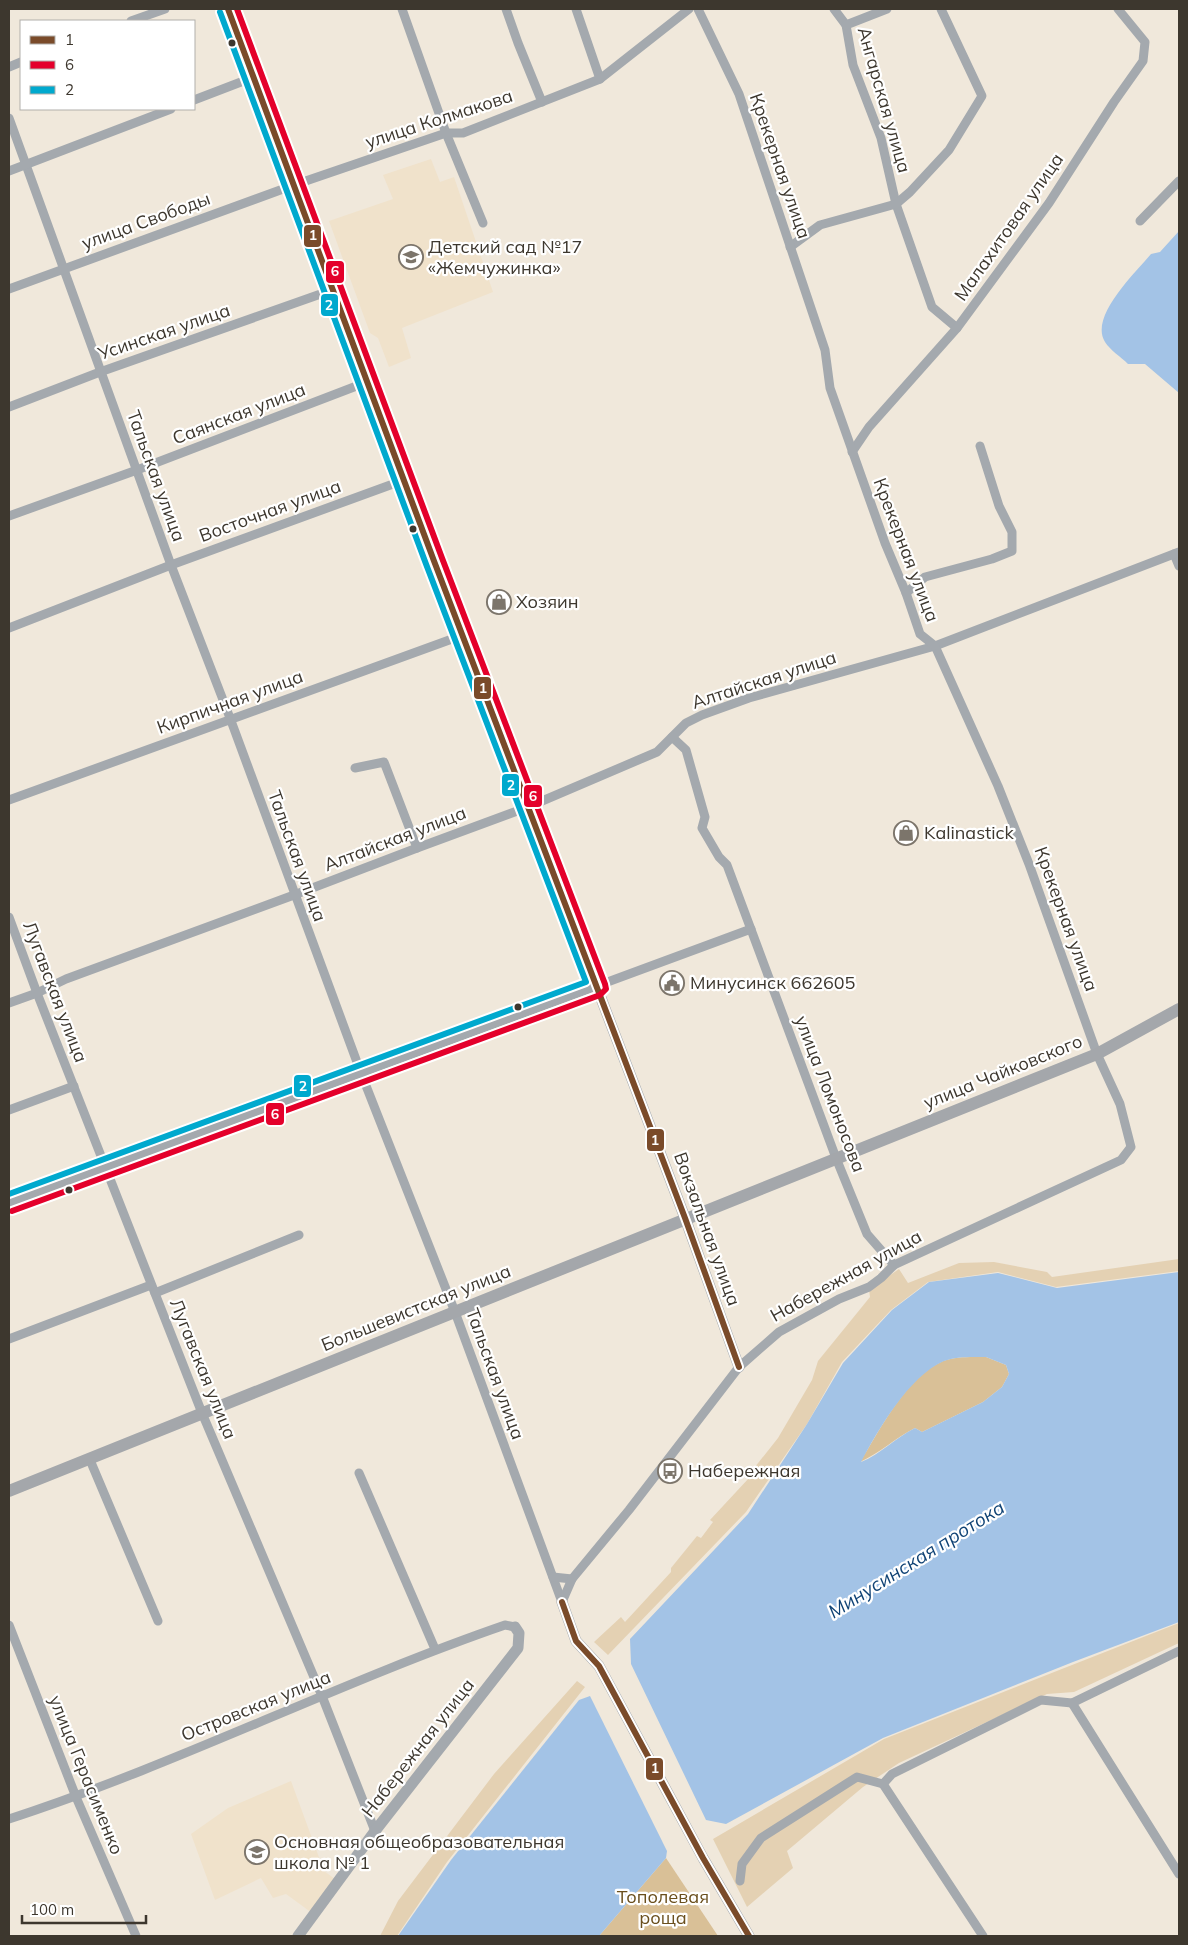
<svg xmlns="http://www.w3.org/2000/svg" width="1188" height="1945" font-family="Mulish,sans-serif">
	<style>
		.built { fill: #f0e2cb }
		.green { fill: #e4d1b3 }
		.forest { fill: #d9c097 }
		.water { fill: #a3c3e6; fill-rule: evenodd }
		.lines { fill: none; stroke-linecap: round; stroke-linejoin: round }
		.minor { stroke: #a4a9ae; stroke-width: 9 }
		.tertiary { stroke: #a4a9ae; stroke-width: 11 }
		.secondary { stroke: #a4a7ab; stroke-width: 12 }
		.bus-1-casing { stroke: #fff; stroke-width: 10 }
		.bus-2-casing { stroke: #fff; stroke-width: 10 }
		.bus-3-casing { stroke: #fff; stroke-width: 10 }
		.bus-1 { stroke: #7a4b2a; stroke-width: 6 }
		.bus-2 { stroke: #e4002b; stroke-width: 6 }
		.bus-3 { stroke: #00a9ce; stroke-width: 6 }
		.bus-dot { fill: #3d372e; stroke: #fff; stroke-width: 2 }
		.labels { text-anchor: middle; stroke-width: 4.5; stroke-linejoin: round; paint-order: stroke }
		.street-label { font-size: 18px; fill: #3d372e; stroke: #fff }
		.poi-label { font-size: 18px; fill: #3d372e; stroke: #fff; text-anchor: start }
		.park-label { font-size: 18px; fill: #6a4f1d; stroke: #fff }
		.water-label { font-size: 19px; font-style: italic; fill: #104375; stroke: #fff }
		.line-badge { stroke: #fff; stroke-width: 2 }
		.badge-label { font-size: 14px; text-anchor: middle; font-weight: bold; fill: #fff }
	</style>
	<rect width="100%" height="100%" fill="#f0e8db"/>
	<!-- built -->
	<g class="built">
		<polygon points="431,159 440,182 454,177 493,292 402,328 411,358 389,367 378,338 370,333 329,221 393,199 383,175"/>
		<polygon points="291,1781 324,1871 335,1879 312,1913 286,1894 273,1898 261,1878 215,1900 191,1834 228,1808"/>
	</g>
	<!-- green -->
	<g class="green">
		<polygon points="1179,1259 1179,1271 1056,1287 998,1272 928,1282 891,1310 842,1362 807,1424 746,1512 608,1655 594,1642 621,1617 625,1622 671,1572 671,1568 697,1536 701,1538 713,1522 710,1520 749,1478 747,1477 778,1438 812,1380 818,1361 870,1297 869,1290 899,1269 908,1283 959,1263 994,1262 1047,1272 1052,1277"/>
		<polygon points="1179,1623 1179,1643 1074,1692 1047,1694 899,1763 863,1787 787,1851 793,1868 747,1907 713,1839 884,1739"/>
		<polygon points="577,1681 585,1687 447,1862 397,1936 380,1936 398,1901 494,1774"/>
	</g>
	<!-- forest -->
	<g class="forest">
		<path d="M986,1357L1006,1365L1009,1374L1002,1387L983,1402L922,1432L915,1428C895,1438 880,1453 860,1462C880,1430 906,1377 943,1361C956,1356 973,1357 986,1357Z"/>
		<polygon points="666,1858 718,1936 599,1936"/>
	</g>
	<!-- water -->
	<g class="water">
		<path d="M1179,231V393L1145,364H1128C1121,357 1110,350 1105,342C1089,317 1135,273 1151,254L1160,252Z"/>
		<path d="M1179,1272V1622L1073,1662L883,1738L726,1824L706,1820L631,1664L630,1639L748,1514L807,1424L843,1363L892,1310L929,1282L998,1273L1057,1288ZM986,1357L1006,1365L1009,1374L1002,1387L983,1402L922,1432L915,1428C895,1438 881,1454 861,1462C878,1430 909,1376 944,1361C956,1356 973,1357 986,1357Z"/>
		<polygon points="590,1696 667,1851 666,1858 599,1936 398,1936 451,1860 579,1700"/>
	</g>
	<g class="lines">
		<!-- minor -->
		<g class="minor">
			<polyline points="402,9 446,133 483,223"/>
			<polyline points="506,9 518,43 542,102"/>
			<polyline points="576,9 600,79"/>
			<polyline points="834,9 846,25 853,65 881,138 896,204 932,307 957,328"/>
			<polyline points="131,21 165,9"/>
			<polyline points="846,25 887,9"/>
			<polyline points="9,67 21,62"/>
			<polyline points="194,100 254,77"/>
			<polyline points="9,118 171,565 230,718 361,1073 455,1312 562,1602"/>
			<polyline points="9,171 171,109"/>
			<polyline points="1140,221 1179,181"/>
			<polyline points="790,247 820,225 896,204 910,192 949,150 982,96 941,9"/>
			<polyline points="9,289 294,185 446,133 463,133 600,79 689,9"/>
			<polyline points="9,407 100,372 332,290"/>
			<polyline points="852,452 869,427 957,328 1049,203 1114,102 1143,61 1145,42 1118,9"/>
			<polyline points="9,516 137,470 367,382"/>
			<polyline points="1174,554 1179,566"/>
			<polyline points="906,593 925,577 992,559 1012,551 1012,532 999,506 980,446"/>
			<polyline points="9,628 171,565 404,480"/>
			<polyline points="672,737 686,750 705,817 702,828 719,857 727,865 836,1158 867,1234 894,1265"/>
			<polyline points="355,768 384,762 417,848"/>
			<polyline points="9,800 463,635"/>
			<polyline points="9,917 37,993 202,1413 322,1696 375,1831"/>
			<polyline points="9,1003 37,993 66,979 294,895 417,848 528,807 657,752 686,723 702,715 749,698 935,646 1179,552"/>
			<polyline points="9,1110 74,1086"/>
			<polyline points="9,1203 751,929"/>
			<polyline points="155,1293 299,1235"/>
			<polyline points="9,1339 151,1285"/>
			<polyline points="90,1460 158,1621"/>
			<polyline points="359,1473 435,1649"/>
			<polyline points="553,1577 572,1579"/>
			<polyline points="562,1602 572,1579 629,1510 739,1367 779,1332 839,1299 869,1287 881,1278 894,1265 1121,1160 1131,1147 1120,1104 1097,1054 1029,864 998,786 935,646 920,634 906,593 885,543 830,388 825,350 739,94 698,9"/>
			<polyline points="9,1625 76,1797 136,1936"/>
			<polyline points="1072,1703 1179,1874"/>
			<polyline points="883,1784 983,1936"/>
			<path d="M9,1819C178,1764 337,1683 505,1625L515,1627"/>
			<polyline points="740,1881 742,1864 761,1838 857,1777 883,1784 892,1774 1041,1700 1072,1703 1179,1651"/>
		</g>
		<!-- tertiary -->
		<g class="tertiary">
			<polyline points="228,9 434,561 685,1218 739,1367"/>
			<polyline points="562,1602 576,1641 599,1666 703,1858 749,1936"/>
			<polyline points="298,1936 375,1831 518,1648 519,1633 515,1627"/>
		</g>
		<!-- secondary -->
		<polyline class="secondary" points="9,1491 1097,1054 1179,1009"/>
		<defs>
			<g id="bus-1">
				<polyline points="228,9 434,561 685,1218 739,1367"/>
				<polyline points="562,1602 576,1641 599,1666 703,1858 749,1936"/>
			</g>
			<polyline id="bus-2" points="12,1211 600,995 606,989 605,984 442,558 237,9"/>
			<polyline id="bus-3" points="9,1194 586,982 426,564 220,12"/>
		</defs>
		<!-- bus-1 casing -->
		<use href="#bus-1" class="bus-1-casing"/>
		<!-- bus-2 casing -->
		<use href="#bus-2" class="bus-2-casing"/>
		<!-- bus-3 casing -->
		<use href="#bus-3" class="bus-3-casing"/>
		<!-- bus-1 -->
		<use href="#bus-1" class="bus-1"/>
		<!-- bus-2 -->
		<use href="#bus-2" class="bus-2"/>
		<!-- bus-3 -->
		<use href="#bus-3" class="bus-3"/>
	</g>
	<!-- icons -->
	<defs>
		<symbol id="school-ring" viewBox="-11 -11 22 22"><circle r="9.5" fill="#fff" stroke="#7c756b" stroke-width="1.5"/><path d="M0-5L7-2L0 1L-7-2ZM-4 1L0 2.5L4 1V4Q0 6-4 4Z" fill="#7c756b"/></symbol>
		<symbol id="shop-ring" viewBox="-11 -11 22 22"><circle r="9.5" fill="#fff" stroke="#7c756b" stroke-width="1.5"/><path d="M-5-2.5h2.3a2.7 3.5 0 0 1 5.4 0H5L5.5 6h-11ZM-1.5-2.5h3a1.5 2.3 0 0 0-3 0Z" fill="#7c756b"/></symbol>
		<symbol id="civic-ring" viewBox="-11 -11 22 22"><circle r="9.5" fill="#fff" stroke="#7c756b" stroke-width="1.5"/><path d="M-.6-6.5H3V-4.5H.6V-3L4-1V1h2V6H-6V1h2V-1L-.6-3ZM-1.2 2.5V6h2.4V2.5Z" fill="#7c756b"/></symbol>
		<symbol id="bus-ring" viewBox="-11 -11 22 22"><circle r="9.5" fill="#fff" stroke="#7c756b" stroke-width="1.5"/><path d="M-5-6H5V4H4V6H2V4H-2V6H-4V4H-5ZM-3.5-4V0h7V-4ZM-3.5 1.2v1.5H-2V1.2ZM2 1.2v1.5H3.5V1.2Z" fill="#7c756b"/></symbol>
	</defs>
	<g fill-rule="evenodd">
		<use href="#school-ring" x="397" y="243" width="28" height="28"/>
		<use href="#shop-ring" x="485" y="588" width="28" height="28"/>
		<use href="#shop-ring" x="892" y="819" width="28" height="28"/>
		<use href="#civic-ring" x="658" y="969" width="28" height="28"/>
		<use href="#bus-ring" x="656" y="1457" width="28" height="28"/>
		<use href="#school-ring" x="243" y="1838" width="28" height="28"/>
	</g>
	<!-- markers -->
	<g class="bus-dot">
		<circle cx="232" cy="43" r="4.5"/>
		<circle cx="413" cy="529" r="4.5"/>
		<circle cx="518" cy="1007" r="4.5"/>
		<circle cx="69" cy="1190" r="4.5"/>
	</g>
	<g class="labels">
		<!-- street labels -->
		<g class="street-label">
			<text transform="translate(884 100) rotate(74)" y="6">Ангарская улица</text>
			<text transform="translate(439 119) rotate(-18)" y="6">улица Колмакова</text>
			<text transform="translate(780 166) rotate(71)" y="6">Крекерная улица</text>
			<text transform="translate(146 221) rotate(-20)" y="6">улица Свободы</text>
			<text transform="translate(1009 227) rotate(-55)" y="6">Малахитовая улица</text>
			<text transform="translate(164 332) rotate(-19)" y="6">Усинская улица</text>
			<text transform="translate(239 414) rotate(-21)" y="6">Саянская улица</text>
			<text transform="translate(156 476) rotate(70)" y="6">Тальская улица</text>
			<text transform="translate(270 511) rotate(-20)" y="6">Восточная улица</text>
			<text transform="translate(906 550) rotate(69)" y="6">Крекерная улица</text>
			<text transform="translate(764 680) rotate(-18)" y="6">Алтайская улица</text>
			<text transform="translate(230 702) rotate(-20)" y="6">Кирпичная улица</text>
			<text transform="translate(395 839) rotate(-21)" y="6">Алтайская улица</text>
			<text transform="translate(297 856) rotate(70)" y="6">Тальская улица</text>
			<text transform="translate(1066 919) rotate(70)" y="6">Крекерная улица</text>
			<text transform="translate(55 992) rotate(69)" y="6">Лугавская улица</text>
			<text transform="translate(1003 1072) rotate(-22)" y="6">улица Чайковского</text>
			<text transform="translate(830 1094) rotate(69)" y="6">улица Ломоносова</text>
			<text transform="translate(707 1229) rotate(70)" y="6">Вокзальная улица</text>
			<text transform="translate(846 1276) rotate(-29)" y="6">Набережная улица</text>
			<text transform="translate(416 1308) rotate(-22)" y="6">Большевистская улица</text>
			<text transform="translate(203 1369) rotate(68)" y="6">Лугавская улица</text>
			<text transform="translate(495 1374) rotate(70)" y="6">Тальская улица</text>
			<text transform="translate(256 1706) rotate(-22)" y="6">Островская улица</text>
			<text transform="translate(418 1748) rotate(-52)" y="6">Набережная улица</text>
			<text transform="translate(86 1775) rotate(68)" y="6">улица Герасименко</text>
		</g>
		<!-- poi labels -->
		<g class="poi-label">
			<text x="428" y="253">Детский сад №17<tspan x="428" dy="21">«Жемчужинка»</tspan></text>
			<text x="516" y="608">Хозяин</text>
			<text x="924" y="839">Kalinastick</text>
			<text x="690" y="989">Минусинск 662605</text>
			<text x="688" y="1477">Набережная</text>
			<text x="274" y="1848">Основная общеобразовательная<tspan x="274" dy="21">школа № 1</tspan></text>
		</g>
		<!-- park labels -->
		<g class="park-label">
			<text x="663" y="1903">Тополевая<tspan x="663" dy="21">роща</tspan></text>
		</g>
		<!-- water labels -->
		<g class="water-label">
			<text transform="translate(916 1559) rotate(-32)" y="7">Минусинская протока</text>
		</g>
	</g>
	<g class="line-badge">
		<rect x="303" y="224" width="19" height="24" rx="5" fill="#7a4b2a"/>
		<rect x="325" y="260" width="20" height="24" rx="5" fill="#e4002b"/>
		<rect x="320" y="293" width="19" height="24" rx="5" fill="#00a9ce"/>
		<rect x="473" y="676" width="19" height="24" rx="5" fill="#7a4b2a"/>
		<rect x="501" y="773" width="19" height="24" rx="5" fill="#00a9ce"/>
		<rect x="523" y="784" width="20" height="24" rx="5" fill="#e4002b"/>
		<rect x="293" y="1074" width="19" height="24" rx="5" fill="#00a9ce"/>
		<rect x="265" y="1102" width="20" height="24" rx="5" fill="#e4002b"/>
		<rect x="646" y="1128" width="19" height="24" rx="5" fill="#7a4b2a"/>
		<rect x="645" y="1757" width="19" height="24" rx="5" fill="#7a4b2a"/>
	</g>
	<g class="badge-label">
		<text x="313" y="240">1</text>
		<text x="335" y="276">6</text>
		<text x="329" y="310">2</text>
		<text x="483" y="693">1</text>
		<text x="511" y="790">2</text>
		<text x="533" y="801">6</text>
		<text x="303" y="1091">2</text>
		<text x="275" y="1119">6</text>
		<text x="655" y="1145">1</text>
		<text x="655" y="1773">1</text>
	</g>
	<!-- border -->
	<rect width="1188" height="1945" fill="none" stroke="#3d372e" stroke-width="20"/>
	<!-- legend -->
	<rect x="20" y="20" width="175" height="90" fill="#ffffff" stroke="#b1afab"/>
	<rect x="30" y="36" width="25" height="8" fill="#7a4b2a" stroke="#b1afab"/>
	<text x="65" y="45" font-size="15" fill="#3d372e">1</text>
	<rect x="30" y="61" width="25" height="8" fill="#e4002b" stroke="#b1afab"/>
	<text x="65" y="70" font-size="15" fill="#3d372e">6</text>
	<rect x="30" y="86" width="25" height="8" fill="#00a9ce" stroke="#b1afab"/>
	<text x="65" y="95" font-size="15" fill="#3d372e">2</text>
	<!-- scale -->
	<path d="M22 1915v8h124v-8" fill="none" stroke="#3d372e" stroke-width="2.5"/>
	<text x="30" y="1915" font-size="15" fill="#3d372e" stroke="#ffffff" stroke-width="4" paint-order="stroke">100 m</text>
</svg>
